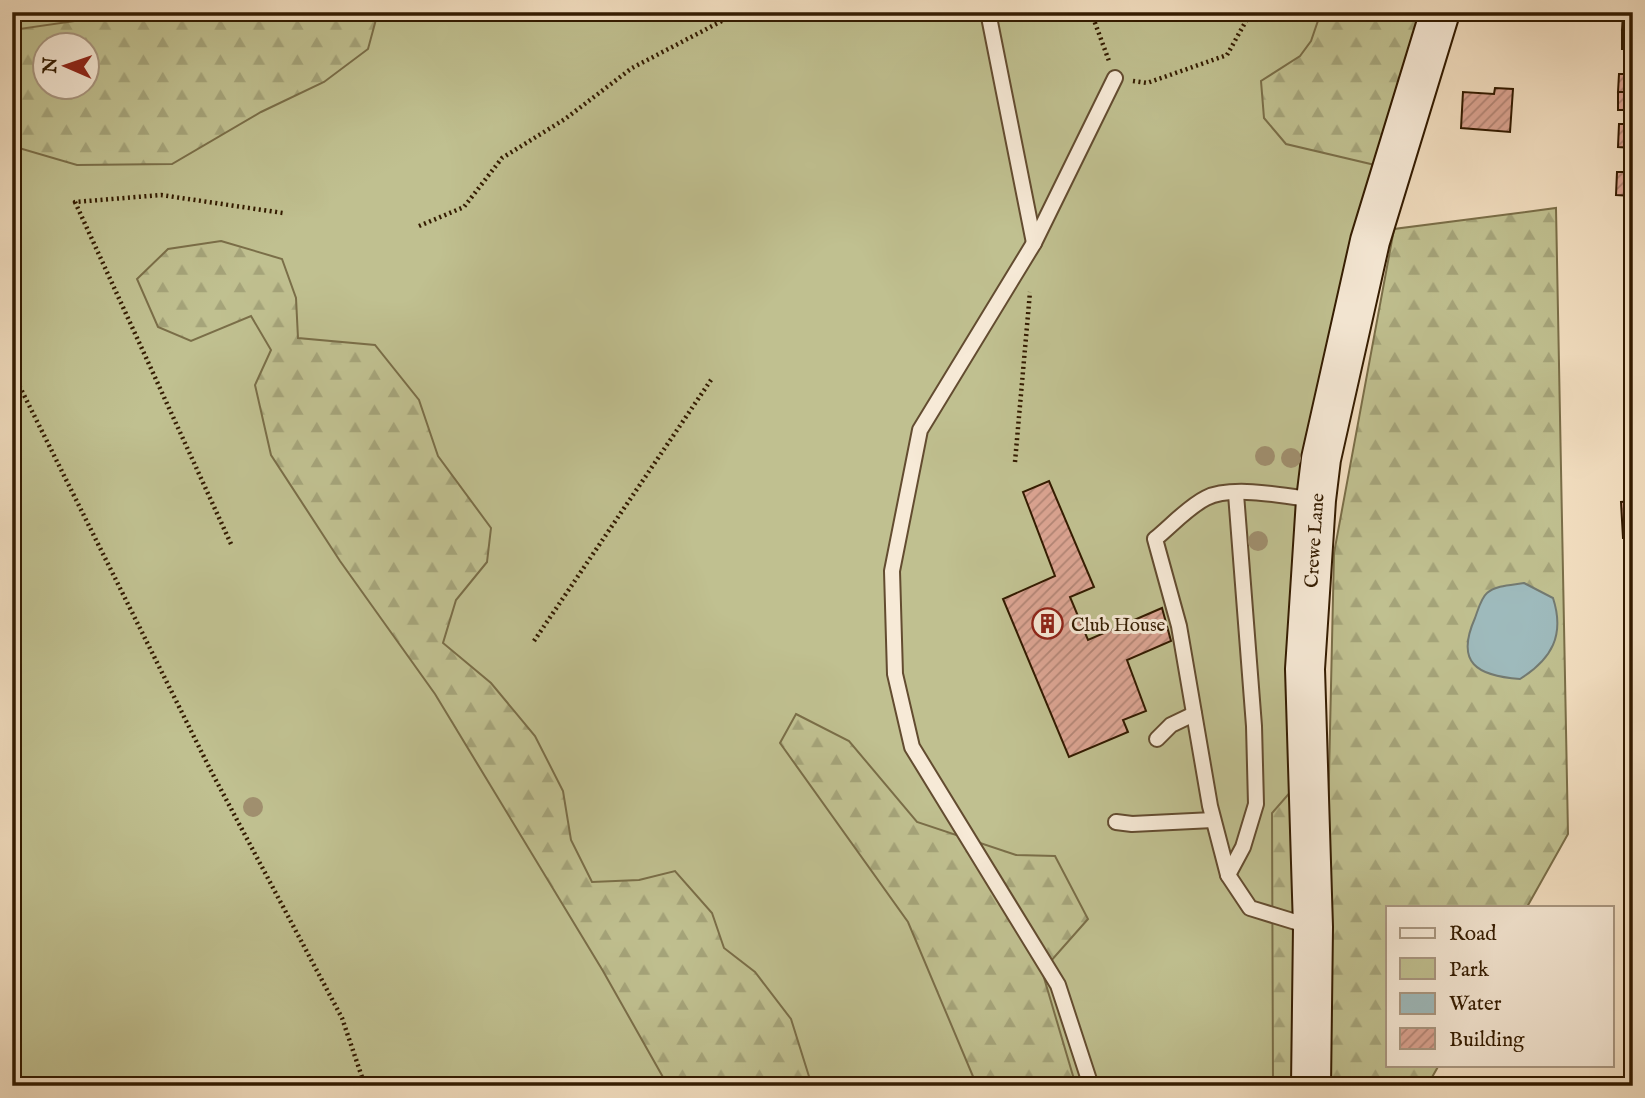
<svg xmlns="http://www.w3.org/2000/svg" width="1645" height="1098" font-family="'IM FELL English',serif">
	<style>
		.green { fill: #c0c090; stroke: #7a6e48; stroke-width: 2; fill-rule: evenodd }
		.forest { fill: url(#forest-firs); stroke: #7a6e48; stroke-width: 2; fill-rule: evenodd }
		.water { fill: #9ebabc; stroke: #737a71; stroke-width: 2 }
		.building { fill: url(#building-hatch); stroke: #331b00; stroke-width: 2 }
		.lines { fill: none; stroke-linecap: round; stroke-linejoin: round }
		.lane-casing { stroke: #634c30; stroke-width: 18 }
		.secondary-casing { stroke: #331b00; stroke-width: 42 }
		.path { stroke: #331b00; stroke-width: 4.5; stroke-dasharray: 2 3.5; stroke-linecap: butt }
		.lane { stroke: #f7ead7; stroke-width: 14 }
		.secondary { stroke: #f7ead7; stroke-width: 38 }
		.tree { fill: #a08f6e }
		.labels { text-anchor: middle; stroke-width: 6; stroke-linejoin: round; paint-order: stroke }
		.street-label { font-size: 19px; fill: #331b00; stroke: #f7ead7 }
		.poi-label { font-size: 19px; fill: #331b00; stroke: #f7ead7; text-anchor: start }
	</style>
	<defs>
		<pattern id="forest-firs" width="22" height="20" patternUnits="userSpaceOnUse" patternTransform="scale(1.75)"><rect width="22" height="20" fill="#c0c090"/><path d="M5 1l3.5 6h-7zM16 11l3.5 6h-7z" fill="#a5a47a"/></pattern>
		<pattern id="building-hatch" width="6" height="6" patternUnits="userSpaceOnUse" patternTransform="scale(1.75)"><rect width="6" height="6" fill="#dba492"/><path d="M-1 1l2-2M0 6l6-6M5 7l2-2" fill="none" stroke="#b28575"/></pattern>
	</defs>
	<rect width="100%" height="100%" fill="#f3dfc1"/>
	<filter id="stains"><feTurbulence type="fractalNoise" baseFrequency=".00286" numOctaves="4"/><feColorMatrix values="0 0 0 0 .2 0 0 0 0 .09 0 0 0 0 .02 0 0 0 .5 -.17"/></filter>
	<radialGradient id="worn" r=".72"><stop offset=".6" stop-color="#630" stop-opacity="0"/><stop offset="1" stop-color="#630" stop-opacity=".3"/></radialGradient>
	<!-- green -->
	<path class="green" d="M12,12H1423L1352,239L1293,1086H12ZM46,46H88V88H46Z"/>
	<!-- forest -->
	<g class="forest">
		<path d="M137,12H378L368,49L324,82L261,112L172,164L77,165L12,146V30ZM46,46H88V88H46Z"/>
		<polygon points="1321,12 1423,12 1375,165 1286,144 1264,118 1261,81 1300,56 1311,41"/>
		<polygon points="1556,208 1568,834 1527,907 1388,907 1388,1065 1439,1065 1427,1086 1322,1086 1334,553 1394,229"/>
		<polygon points="221,241 282,259 296,298 298,338 375,345 419,400 438,456 491,528 487,562 456,600 443,643 491,683 535,736 563,791 571,840 592,882 639,880 675,871 712,913 724,948 755,972 791,1019 812,1086 668,1086 603,971 435,694 340,561 271,455 255,385 271,350 251,316 191,341 158,327 137,279 168,249"/>
		<polygon points="796,714 849,741 917,822 1016,855 1055,856 1088,919 1042,971 1076,1086 977,1086 908,922 780,743"/>
		<polygon points="1293,789 1293,1086 1273,1086 1272,813"/>
	</g>
	<!-- water -->
	<path class="water" d="M1524,583L1553,598C1565,635 1552,659 1520,679C1477,676 1455,663 1475,618C1478,610 1481,598 1487,593C1496,585 1512,585 1524,583Z"/>
	<!-- building -->
	<g class="building">
		<polygon points="1623,13 1633,13 1633,31 1622,30"/>
		<polygon points="1622,30 1633,31 1633,49 1622,49"/>
		<polygon points="1619,74 1633,74 1633,92 1618,92"/>
		<polygon points="1495,88 1513,89 1510,132 1461,128 1463,92 1494,94"/>
		<rect x="1618" y="92" width="15" height="18"/>
		<polygon points="1619,124 1633,124 1633,148 1618,147"/>
		<polygon points="1617,172 1633,172 1633,196 1616,195"/>
		<polygon points="1049,481 1094,587 1070,597 1088,640 1162,608 1171,641 1127,660 1146,711 1123,720 1128,732 1069,757 1003,599 1055,576 1023,492"/>
		<polygon points="1633,501 1633,537 1623,538 1621,502"/>
	</g>
	<g class="lines">
		<defs>
			<g id="lane">
				<polyline points="988,12 1034,243"/>
				<polyline points="1157,739 1171,725 1194,714"/>
				<polyline points="1116,822 1132,824 1213,820"/>
				<polyline points="1228,875 1243,847 1256,804 1254,726 1236,494"/>
				<path d="M1312,927L1250,908L1228,875L1210,806L1179,626L1155,539C1171,526 1188,507 1206,498C1231,485 1287,496 1314,500"/>
				<polyline points="1091,1086 1058,985 912,747 895,674 892,571 920,430 1034,243 1115,78"/>
			</g>
			<g id="secondary">
				<path id="s1" d="M1311,1086L1313,927L1305,669L1316,500L1321,459L1370,241L1440,12"/>
			</g>
		</defs>
		<!-- lane casing -->
		<use href="#lane" class="lane-casing"/>
		<!-- secondary casing -->
		<use href="#secondary" class="secondary-casing"/>
		<!-- path -->
		<g class="path">
			<polyline points="1091,12 1109,61"/>
			<polyline points="1133,81 1147,83 1227,55 1251,12"/>
			<polyline points="419,226 464,207 502,158 565,119 632,68 739,12"/>
			<polyline points="12,371 210,769 342,1018 365,1086"/>
			<polyline points="1015,462 1030,292"/>
			<polyline points="231,544 75,202 161,195 283,213"/>
			<polyline points="534,641 713,377"/>
		</g>
		<!-- lane -->
		<use href="#lane" class="lane"/>
		<!-- secondary -->
		<use href="#secondary" class="secondary"/>
	</g>
	<!-- trees -->
	<g class="tree">
		<circle cx="1265" cy="456" r="10"/>
		<circle cx="1291" cy="458" r="10"/>
		<circle cx="1258" cy="541" r="10"/>
		<circle cx="253" cy="807" r="10"/>
	</g>
	<!-- icons -->
	<defs>
		<symbol id="building-ring" viewBox="-11 -11 22 22"><circle r="9.5" fill="#f7ead7" stroke="#8f2418" stroke-width="1.5"/><path d="M-4-6H4V6H1V3H-1V6H-4ZM-2.5-4.3h1.7v1.8h-1.7ZM.8-4.3h1.7v1.8H.8ZM-2.5-1h1.7V.8h-1.7ZM.8-1h1.7V.8H.8Z" fill="#8f2418"/></symbol>
	</defs>
	<g fill-rule="evenodd">
		<use href="#building-ring" x="1030" y="606" width="35" height="35"/>
	</g>
	<g class="labels">
		<!-- street labels -->
		<g class="street-label">
			<text dy="7" stroke="none"><textPath href="#s1" startOffset="546">Crewe Lane</textPath></text>
		</g>
		<!-- poi labels -->
		<g class="poi-label">
			<text x="1071" y="631">Club House</text>
		</g>
	</g>
	<!-- margin -->
	<rect width="1645" height="1098" fill="none" stroke="#f3dfc1" stroke-width="42"/>
	<rect x="14" y="14" width="1617" height="1070" fill="none" stroke="#331b00" stroke-width="3.5"/>
	<rect x="21" y="21" width="1603" height="1056" fill="none" stroke="#331b00" stroke-width="2"/>
	<!-- legend -->
	<rect x="1386" y="906" width="228" height="161" fill="#f7ead7" stroke="#a99781" stroke-width="2"/>
	<rect x="1400" y="928" width="35" height="10" fill="#f7ead7" stroke="#a99781" stroke-width="2"/>
	<text x="1449" y="940" font-size="21" fill="#331b00">Road</text>
	<rect x="1400" y="958" width="35" height="21" fill="#c0c090" stroke="#a99781" stroke-width="2"/>
	<text x="1449" y="976" font-size="21" fill="#331b00">Park</text>
	<rect x="1400" y="993" width="35" height="21" fill="#9ebabc" stroke="#a99781" stroke-width="2"/>
	<text x="1449" y="1010" font-size="21" fill="#331b00">Water</text>
	<rect x="1400" y="1028" width="35" height="21" fill="url(#building-hatch)" stroke="#a99781" stroke-width="2"/>
	<text x="1449" y="1046" font-size="21" fill="#331b00">Building</text>
	<!-- north arrow -->
	<g transform="translate(66 66) rotate(272)"><circle r="33" fill="#f7ead7" stroke="#a99781" stroke-width="2"/>
	<path d="M0-5L12 26L0 18L-12 26Z" fill="#8f2418"/>
	<text y="-10" font-size="19" font-weight="bold" text-anchor="middle" fill="#331b00">N</text>
	</g>
	<rect width="100%" height="100%" filter="url(#stains)"/>
	<rect width="100%" height="100%" fill="url(#worn)"/>
</svg>
